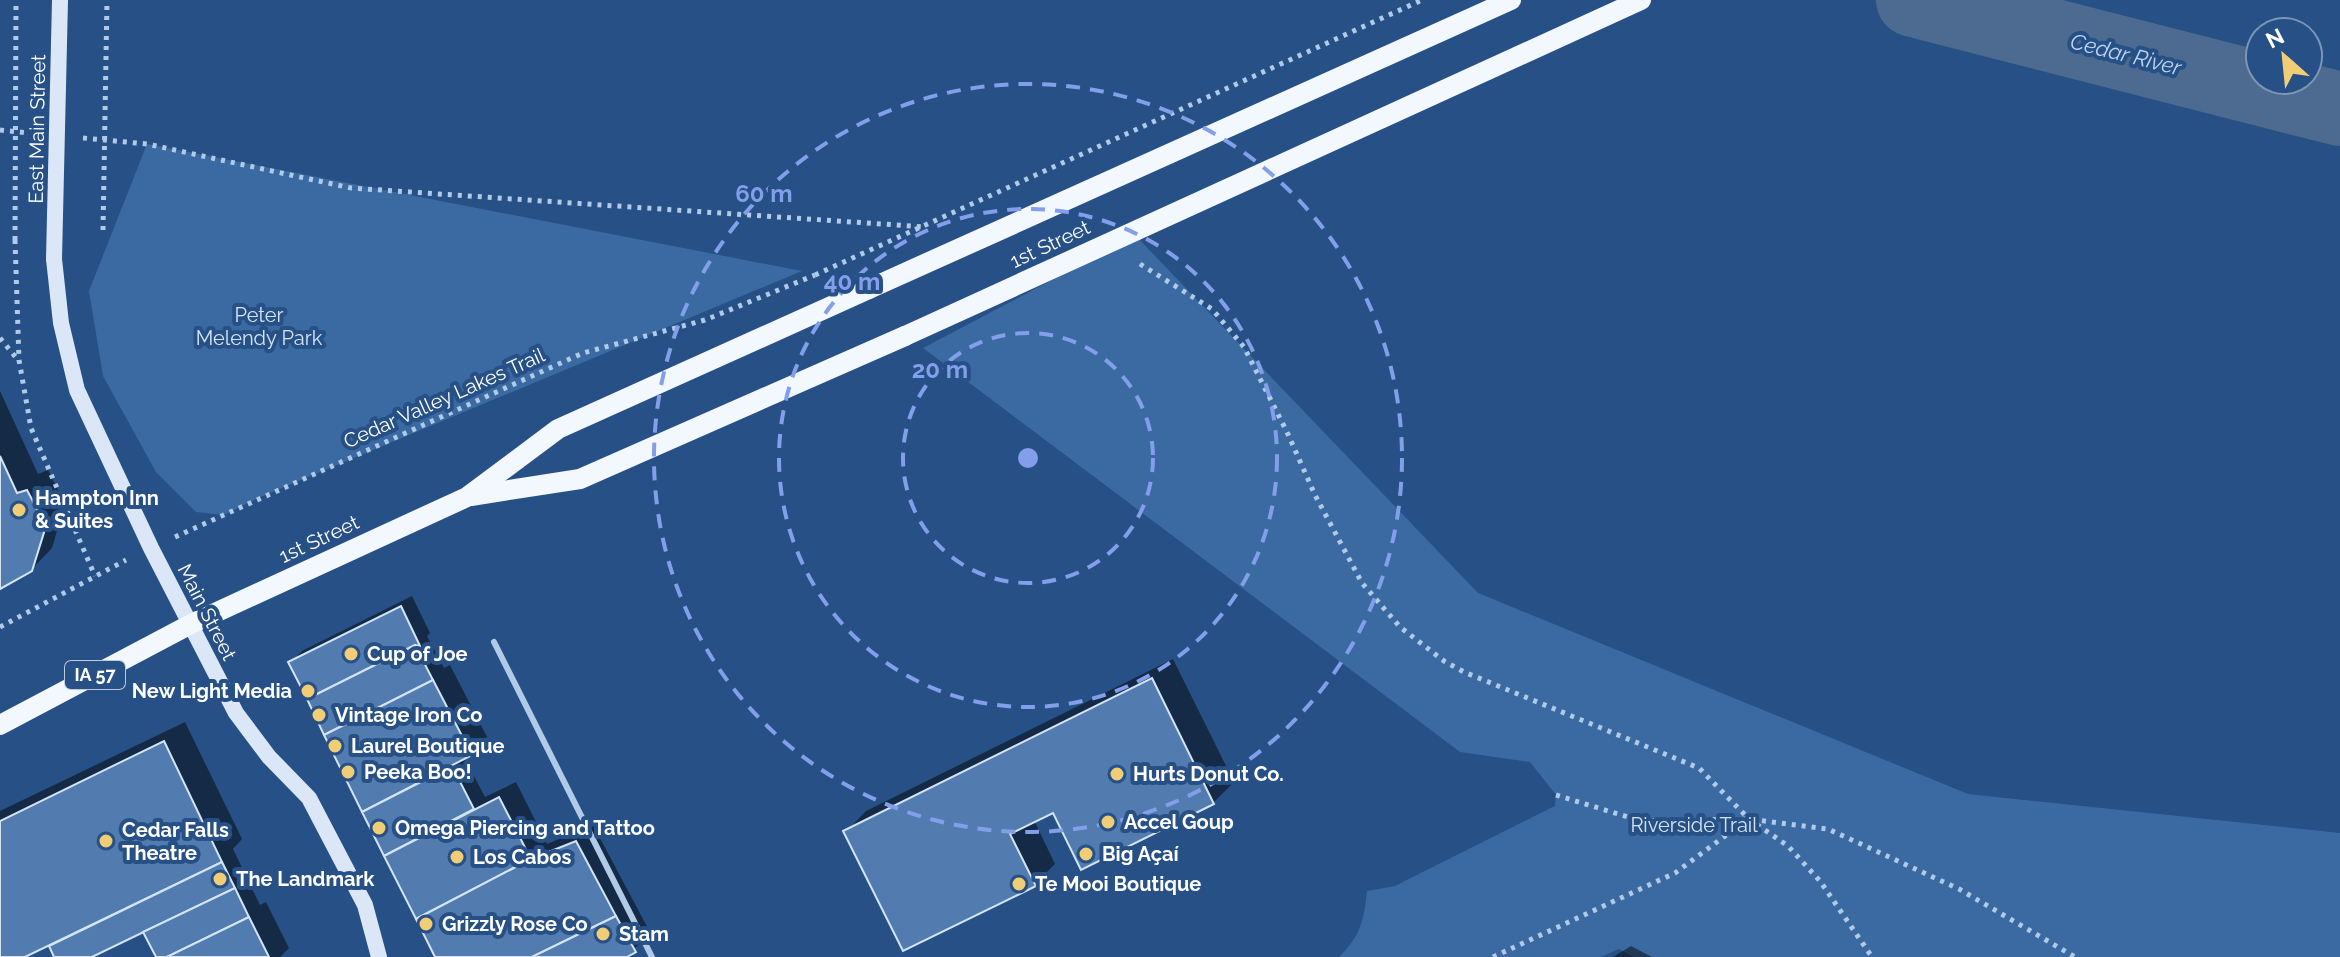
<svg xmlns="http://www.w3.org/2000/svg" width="2340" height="957" font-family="Raleway,sans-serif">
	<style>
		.green { fill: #3b6aa2 }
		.shadow { fill: #0007 }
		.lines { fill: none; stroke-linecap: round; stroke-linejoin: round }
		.river { stroke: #4d6a90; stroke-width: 74 }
		.building { fill: #527caf; stroke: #d4e4f6; stroke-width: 2 }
		.path { stroke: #b1cae8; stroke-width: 5; stroke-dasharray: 4 6; stroke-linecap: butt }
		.service { stroke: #b1cae8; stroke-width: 6 }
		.secondary { stroke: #dbe7f7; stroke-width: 16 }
		.primary { stroke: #f3f7fe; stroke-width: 20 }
		.path-bridge { stroke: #b1cae8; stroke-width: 5; stroke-dasharray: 4 6; stroke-linecap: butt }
		.secondary-bridge { stroke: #dbe7f7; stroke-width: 16 }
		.primary-bridge { stroke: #f3f7fe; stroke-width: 20 }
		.ring { fill: none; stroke: #839eea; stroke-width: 4; stroke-dasharray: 14 10 }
		.poi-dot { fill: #f1cd76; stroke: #265086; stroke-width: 3 }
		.labels { text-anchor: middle; stroke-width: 8; stroke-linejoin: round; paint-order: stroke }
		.shield { fill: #265086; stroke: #becadb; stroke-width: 2 }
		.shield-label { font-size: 18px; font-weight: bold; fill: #fff }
		.street-label { font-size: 20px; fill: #fff; stroke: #265086 }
		.park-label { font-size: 20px; fill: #d4e4f6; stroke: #265086 }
		.poi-label { font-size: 20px; font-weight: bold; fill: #fff; stroke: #265086; text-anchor: start }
		.water-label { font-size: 22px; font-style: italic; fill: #bcd4ef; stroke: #265086 }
		.centre { fill: #839eea; stroke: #265086; stroke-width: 4 }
		.ring-label { font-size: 24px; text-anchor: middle; font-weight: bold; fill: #839eea; stroke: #265086; stroke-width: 8; stroke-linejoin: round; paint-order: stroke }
	</style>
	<rect width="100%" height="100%" fill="#265086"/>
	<!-- green -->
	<g class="green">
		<polygon points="147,144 802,271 258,498 224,515 196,512 156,472 103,376 89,291"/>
		<path d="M1136,236L1478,593L1968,794L2340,833V957H1633L1619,949L1601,957H1339C1361,936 1364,919 1367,891L1395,886L1555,806L1556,795L1530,762L1460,752L923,348Z"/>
	</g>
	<!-- shadow -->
	<g class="shadow">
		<polygon points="0,391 38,474 48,470 65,504 52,548 31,570 0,586"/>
		<polygon points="412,596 430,633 427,636 444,668 450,665 487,737 464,757 485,797 516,782 547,844 593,825 651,934 628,954 629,957 436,957 291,662 302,651"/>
		<polygon points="1173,659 1234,782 1213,803 1054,810 1034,820 1055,864 1034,885 846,832 866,811"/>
		<polygon points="185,722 242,839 233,849 260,905 266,902 289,948 280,957 153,957 157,955 144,930 87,957 56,957 51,946 57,940 20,957 0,957 0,811"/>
		<polygon points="1631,946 1652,957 1613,957"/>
	</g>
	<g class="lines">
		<!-- river -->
		<polyline class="river" points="1913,0 2340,109"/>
	</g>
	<!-- building -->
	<g class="building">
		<polygon points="0,456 17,493 27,490 46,526 32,571 0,589"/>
		<polygon points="401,606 420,646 415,645 307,699 288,662"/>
		<polygon points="415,645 433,680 324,735 307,699"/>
		<polygon points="1152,678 1214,804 1081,870 1053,813 1010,834 1036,886 903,951 843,831"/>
		<polygon points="433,680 472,755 362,812 324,735"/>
		<polygon points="164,741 222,862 25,957 0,957 0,821"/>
		<polygon points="452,766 474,809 384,856 362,812"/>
		<polygon points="499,797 531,859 416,919 384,856"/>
		<polygon points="576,841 616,916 532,957 435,957 416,919 531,859"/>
		<polygon points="222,862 235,888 92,957 54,957 49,946"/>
		<polygon points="235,888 249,917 167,957 156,957 143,932"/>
		<polygon points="616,916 636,952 627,957 532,957"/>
		<polygon points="249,917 269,957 167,957"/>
	</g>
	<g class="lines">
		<!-- path -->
		<g class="path">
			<polyline points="0,130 29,133"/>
			<polyline points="83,138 147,144 351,188 926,227"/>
			<polyline points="15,240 19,360 31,428 95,576"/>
			<polyline points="1140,264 1212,309 1244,347 1287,432 1315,495 1362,583 1400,627 1444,661 1464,672 1699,768 1749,819 1788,846 1820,881 1872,957"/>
			<polyline points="0,338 18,360"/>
			<polyline points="175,537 583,353 705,320 815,275"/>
			<polyline points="0,627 126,560"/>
			<polyline points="1556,795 1641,821 1749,819 1828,829 1959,889 2075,957"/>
			<polyline points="1493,957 1675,873 1748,819"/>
		</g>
		<!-- service -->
		<polyline class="service" points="494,642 652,957"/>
		<!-- secondary -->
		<polyline class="secondary" points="54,259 61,323 77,390 151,548 236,713 269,757 309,798 365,905 379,957"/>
		<!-- primary -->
		<g class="primary">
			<polyline points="471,496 580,479 905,336"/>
			<polyline points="0,725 191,624 467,497 558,429 869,289"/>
		</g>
		<!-- path-bridge -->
		<g class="path-bridge">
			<polyline points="103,230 107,0"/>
			<polyline points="15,240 16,0"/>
			<polyline points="815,275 1422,0"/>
		</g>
		<!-- secondary-bridge -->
		<polyline class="secondary-bridge" points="54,259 60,0"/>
		<!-- primary-bridge -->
		<g class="primary-bridge">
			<polyline points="869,289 1511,0"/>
			<polyline points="905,336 1641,0"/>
		</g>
	</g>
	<!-- distance rings -->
	<g class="ring">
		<circle cx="1028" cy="458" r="125"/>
		<circle cx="1028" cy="458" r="249"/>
		<circle cx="1028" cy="458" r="374"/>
	</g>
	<!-- markers -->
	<g class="poi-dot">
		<circle cx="19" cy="510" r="8"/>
		<circle cx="351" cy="654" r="8"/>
		<circle cx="308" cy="691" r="8"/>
		<circle cx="319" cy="715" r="8"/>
		<circle cx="335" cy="746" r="8"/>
		<circle cx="348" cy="772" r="8"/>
		<circle cx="1117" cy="774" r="8"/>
		<circle cx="1108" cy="822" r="8"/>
		<circle cx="379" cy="828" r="8"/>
		<circle cx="106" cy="841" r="8"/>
		<circle cx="1086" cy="854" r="8"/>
		<circle cx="457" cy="857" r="8"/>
		<circle cx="220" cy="879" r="8"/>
		<circle cx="1019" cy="884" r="8"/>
		<circle cx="426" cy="924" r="8"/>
		<circle cx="603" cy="934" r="8"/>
	</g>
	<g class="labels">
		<!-- shield labels -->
		<rect class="shield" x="65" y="661" width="60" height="28" rx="6"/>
		<g class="shield-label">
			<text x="95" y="681">IA 57</text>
		</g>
		<!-- street labels -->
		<g class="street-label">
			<text transform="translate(37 129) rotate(-89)" y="7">East Main Street</text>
			<text transform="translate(1050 244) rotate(-25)" y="7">1st Street</text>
			<text transform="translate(444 398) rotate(-24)" y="7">Cedar Valley Lakes Trail</text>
			<text transform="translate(319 539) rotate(-25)" y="7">1st Street</text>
			<text transform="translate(207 612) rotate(63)" y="7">Main Street</text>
		</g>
		<!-- park labels -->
		<g class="park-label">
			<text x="259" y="322">Peter<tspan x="259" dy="23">Melendy Park</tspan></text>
			<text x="1694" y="832">Riverside Trail</text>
		</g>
		<!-- poi labels -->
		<g class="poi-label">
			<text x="35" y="505">Hampton Inn<tspan x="35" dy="23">&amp; Suites</tspan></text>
			<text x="367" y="661">Cup of Joe</text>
			<text x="292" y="698" text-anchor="end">New Light Media</text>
			<text x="335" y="722">Vintage Iron Co</text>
			<text x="351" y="753">Laurel Boutique</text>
			<text x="364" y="779">Peeka Boo!</text>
			<text x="1133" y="781">Hurts Donut Co.</text>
			<text x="1124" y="829">Accel Goup</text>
			<text x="395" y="835">Omega Piercing and Tattoo</text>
			<text x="122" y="837">Cedar Falls<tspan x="122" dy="23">Theatre</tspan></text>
			<text x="1102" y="861">Big Açaí</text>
			<text x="473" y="864">Los Cabos</text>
			<text x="236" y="886">The Landmark</text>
			<text x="1035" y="891">Te Mooi Boutique</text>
			<text x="442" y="931">Grizzly Rose Co</text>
			<text x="619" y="941">Stam</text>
		</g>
		<!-- water labels -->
		<g class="water-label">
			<text transform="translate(2126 54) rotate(14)" y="8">Cedar River</text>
		</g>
	</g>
	<circle cx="1028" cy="458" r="12" class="centre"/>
	<g class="ring-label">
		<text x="764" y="202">60 m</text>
		<text x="852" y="290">40 m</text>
		<text x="940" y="378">20 m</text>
	</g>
	<!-- north arrow -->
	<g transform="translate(2284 56) rotate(333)"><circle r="38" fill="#265086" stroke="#7d96b6" stroke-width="2"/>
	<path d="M0-6L14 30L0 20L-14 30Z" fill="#f1cd76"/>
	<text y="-12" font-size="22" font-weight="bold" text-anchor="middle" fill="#ffffff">N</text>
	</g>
</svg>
